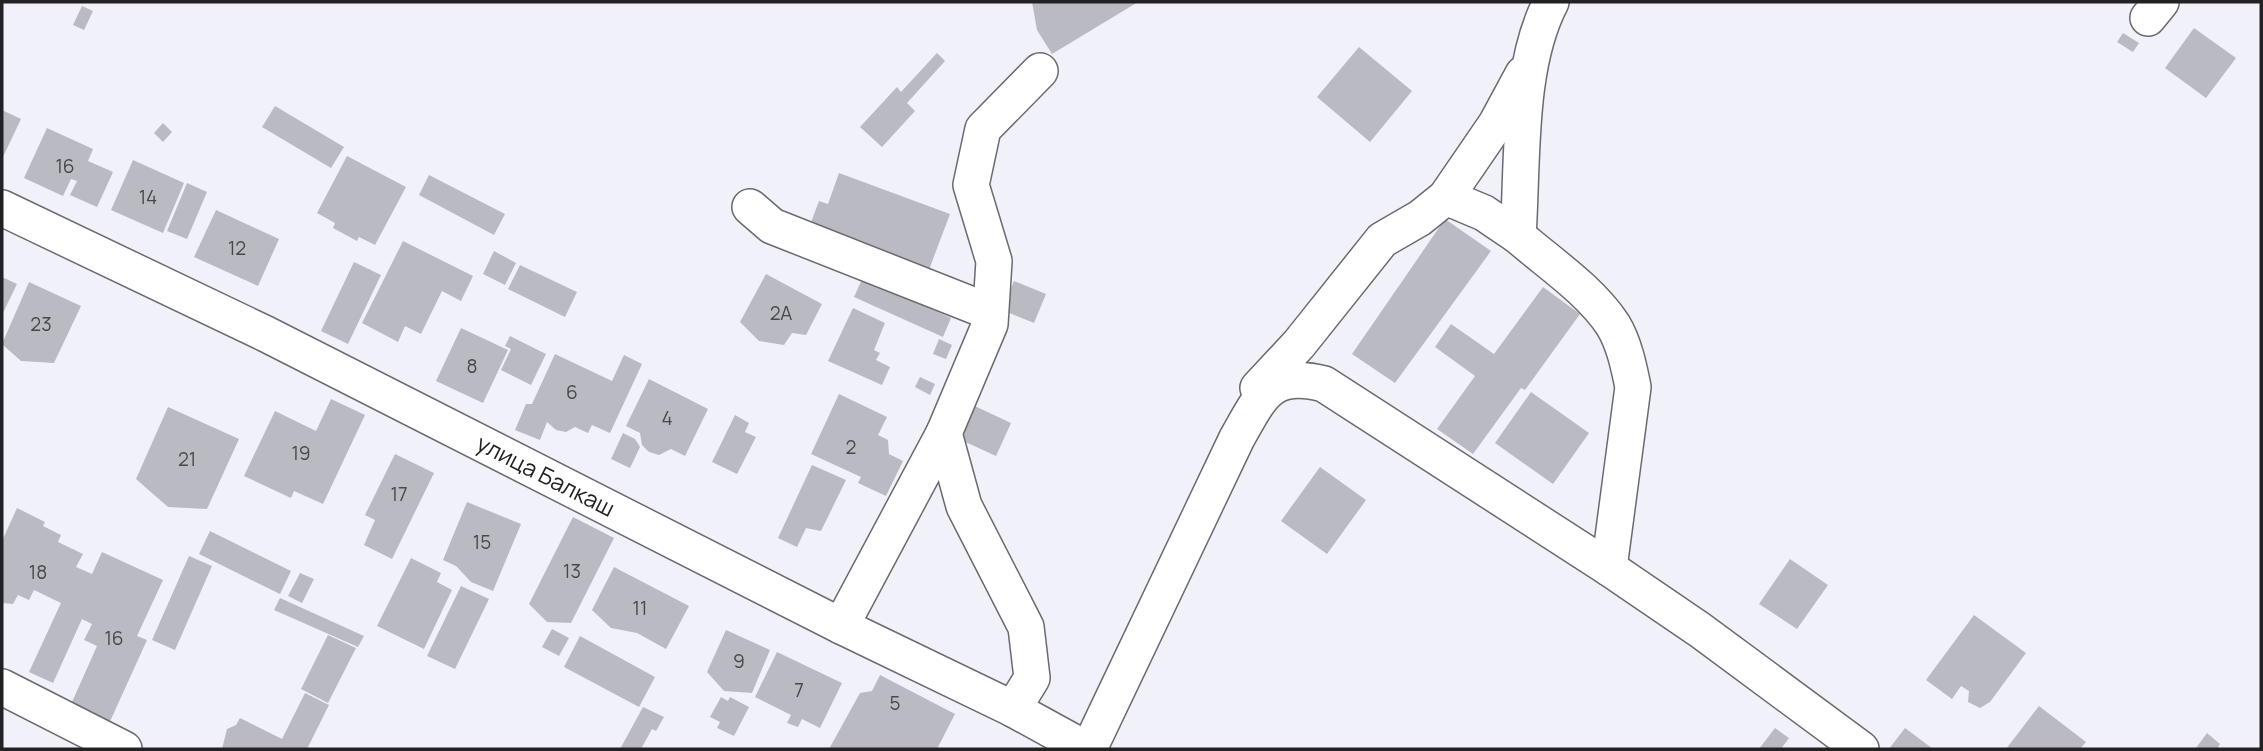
<svg xmlns="http://www.w3.org/2000/svg" width="2263" height="751" font-family="Manrope,sans-serif">
	<style>
		.building { fill: #babbc2 }
		.lines { fill: none; stroke-linecap: round; stroke-linejoin: round }
		.street-casing { stroke: #6a6a71; stroke-width: 38 }
		.street { stroke: #fff; stroke-width: 35 }
		.labels { text-anchor: middle; stroke-width: 5; stroke-linejoin: round; paint-order: stroke }
		.number-label { font-size: 19px; fill: #48484c }
		.street-label { font-size: 23px; fill: #222225; stroke: #f0f1f9 }
	</style>
	<rect width="100%" height="100%" fill="#f0f1f9"/>
	<!-- building -->
	<g class="building">
		<polygon points="1032,2 1138,2 1052,54 1037,30"/>
		<polygon points="82,6 93,11 84,30 73,25"/>
		<polygon points="2194,28 2236,58 2206,98 2165,68"/>
		<polygon points="2123,33 2139,43 2133,52 2117,42"/>
		<polygon points="1359,47 1412,91 1370,142 1317,97"/>
		<polygon points="937,53 945,61 907,103 915,111 882,147 860,127 897,87 901,92"/>
		<polygon points="275,106 344,147 331,168 262,127"/>
		<polygon points="2,110 21,119 2,159"/>
		<polygon points="163,123 172,132 163,142 154,133"/>
		<polygon points="47,128 93,149 88,161 113,172 97,207 70,195 77,181 71,179 63,196 24,178"/>
		<polygon points="347,156 406,187 375,245 359,237 357,241 333,228 335,223 317,213"/>
		<polygon points="133,160 184,183 163,233 111,210"/>
		<polygon points="839,173 950,214 927,275 810,225 819,201 828,204"/>
		<polygon points="429,175 505,214 494,235 419,195"/>
		<polygon points="187,183 207,192 187,239 167,231"/>
		<polygon points="216,210 279,239 258,286 194,257"/>
		<polygon points="1445,219 1491,251 1395,383 1352,354"/>
		<polygon points="403,241 473,276 461,301 442,291 421,334 405,326 398,342 362,323"/>
		<polygon points="494,251 516,263 505,285 483,274"/>
		<polygon points="354,262 381,275 348,344 321,331"/>
		<polygon points="520,265 577,292 565,317 508,289"/>
		<polygon points="766,274 822,304 806,335 792,333 784,345 759,341 740,322"/>
		<polygon points="2,277 17,284 2,315"/>
		<polygon points="863,277 951,318 943,337 854,297"/>
		<polygon points="1014,281 1046,294 1034,323 1002,310"/>
		<polygon points="29,282 81,306 54,363 21,361 2,344"/>
		<polygon points="1543,287 1580,314 1525,390 1521,388 1473,454 1437,429 1475,376 1435,347 1451,324 1494,354"/>
		<polygon points="853,308 885,323 874,350 880,353 876,360 890,367 882,385 828,361"/>
		<polygon points="461,328 508,350 483,403 436,381"/>
		<polygon points="510,336 546,354 531,385 501,370 511,349 505,346"/>
		<polygon points="939,339 952,345 946,359 933,354"/>
		<polygon points="555,354 612,381 624,355 642,364 610,433 592,425 588,433 575,427 566,432 556,430 547,422 540,440 515,430 526,404 532,404"/>
		<polygon points="920,377 935,384 930,395 915,387"/>
		<polygon points="649,379 708,409 685,456 671,449 659,455 649,452 642,445 640,433 626,426"/>
		<polygon points="1531,392 1589,433 1553,484 1495,443"/>
		<polygon points="839,394 887,417 878,435 888,440 889,454 903,461 886,496 858,483 861,477 811,454"/>
		<polygon points="331,399 365,415 323,504 294,491 291,498 244,476 275,411 316,431"/>
		<polygon points="964,401 1011,423 996,456 959,439"/>
		<polygon points="168,407 239,439 207,509 168,507 136,479"/>
		<polygon points="735,415 749,423 745,432 756,437 737,474 712,462"/>
		<polygon points="623,433 635,439 640,447 630,468 611,459"/>
		<polygon points="395,454 434,473 392,559 364,545 375,520 365,515"/>
		<polygon points="812,465 846,480 821,531 806,528 797,547 778,538"/>
		<polygon points="1320,467 1366,500 1327,554 1281,521"/>
		<polygon points="467,502 521,524 493,591 471,582 456,566 443,560"/>
		<polygon points="17,508 45,522 43,526 61,535 58,542 83,554 76,567 92,574 102,552 163,580 137,636 147,640 107,728 68,711 97,646 84,640 92,624 82,619 53,683 29,672 61,603 34,590 29,600 18,595 13,604 2,603 2,541"/>
		<polygon points="573,517 614,538 571,623 547,622 529,604"/>
		<polygon points="210,531 291,571 280,594 199,554"/>
		<polygon points="189,556 212,566 175,650 152,640"/>
		<polygon points="411,558 441,573 437,582 452,590 424,649 377,626"/>
		<polygon points="1790,559 1828,585 1797,629 1759,604"/>
		<polygon points="614,567 689,606 666,649 637,633 611,628 592,610"/>
		<polygon points="300,573 314,579 302,603 288,596"/>
		<polygon points="461,586 489,599 455,669 427,656"/>
		<polygon points="280,598 364,636 358,647 274,610"/>
		<polygon points="1974,615 2026,653 1990,702 1980,708 1968,702 1969,691 1961,686 1952,699 1926,680"/>
		<polygon points="552,629 569,638 559,656 542,647"/>
		<polygon points="726,630 770,650 752,693 724,691 707,672"/>
		<polygon points="328,635 356,648 328,703 301,689"/>
		<polygon points="580,636 655,677 639,707 564,667"/>
		<polygon points="777,652 842,683 820,728 802,719 798,727 787,723 791,715 755,697"/>
		<polygon points="880,675 955,714 937,749 829,749 860,693 872,691"/>
		<polygon points="305,693 329,705 307,749 222,749 227,729 236,725 240,718 282,739"/>
		<polygon points="721,697 728,701 730,697 749,707 734,736 717,728 720,722 710,717"/>
		<polygon points="2039,706 2086,742 2080,749 2006,749"/>
		<polygon points="643,707 664,717 656,731 652,729 641,749 620,749"/>
		<polygon points="1775,728 1789,738 1781,749 1759,749"/>
		<polygon points="1905,728 1933,749 1889,749"/>
		<polygon points="2207,733 2220,744 2217,749 2196,748"/>
	</g>
	<g class="lines">
		<defs>
			<g id="street">
				<path d="M1551,2C1517,67 1523,162 1518,236C1549,263 1590,290 1613,325C1624,343 1629,367 1633,387L1609,568"/>
				<polyline points="2148,18 2161,2"/>
				<polyline points="1446,197 1484,213 1518,236"/>
				<polyline points="750,207 772,226 990,312"/>
				<path id="s1" d="M2,208L266,334L841,626L1013,709L1086,749"/>
				<polyline points="1258,388 1299,344 1382,240 1420,218 1446,197 1496,124 1523,74"/>
				<polyline points="944,433 964,506 1026,627 1032,678 1013,709"/>
				<polyline points="841,626 944,433 990,324 994,261 971,185 983,129 1040,71"/>
				<polyline points="2,687 124,749"/>
				<path d="M1089,749L1237,438C1261,396 1270,370 1324,384L1609,568L1700,630L1861,749"/>
			</g>
		</defs>
		<!-- street casing -->
		<use href="#street" class="street-casing"/>
		<!-- street -->
		<use href="#street" class="street"/>
	</g>
	<g class="labels">
		<!-- number labels -->
		<g class="number-label">
			<text x="65" y="173">16</text>
			<text x="148" y="204">14</text>
			<text x="237" y="255">12</text>
			<text x="781" y="320">2А</text>
			<text x="41" y="331">23</text>
			<text x="472" y="373">8</text>
			<text x="572" y="399">6</text>
			<text x="667" y="425">4</text>
			<text x="851" y="454">2</text>
			<text x="301" y="460">19</text>
			<text x="187" y="466">21</text>
			<text x="399" y="501">17</text>
			<text x="482" y="549">15</text>
			<text x="572" y="578">13</text>
			<text x="38" y="579">18</text>
			<text x="640" y="615">11</text>
			<text x="114" y="645">16</text>
			<text x="739" y="668">9</text>
			<text x="799" y="697">7</text>
			<text x="895" y="710">5</text>
		</g>
		<!-- street labels -->
		<g class="street-label">
			<text dy="8" stroke="none"><textPath href="#s1" startOffset="606">улица Балкаш</textPath></text>
		</g>
	</g>
	<!-- border -->
	<rect width="2263" height="751" fill="none" stroke="#222225" stroke-width="7"/>
</svg>
